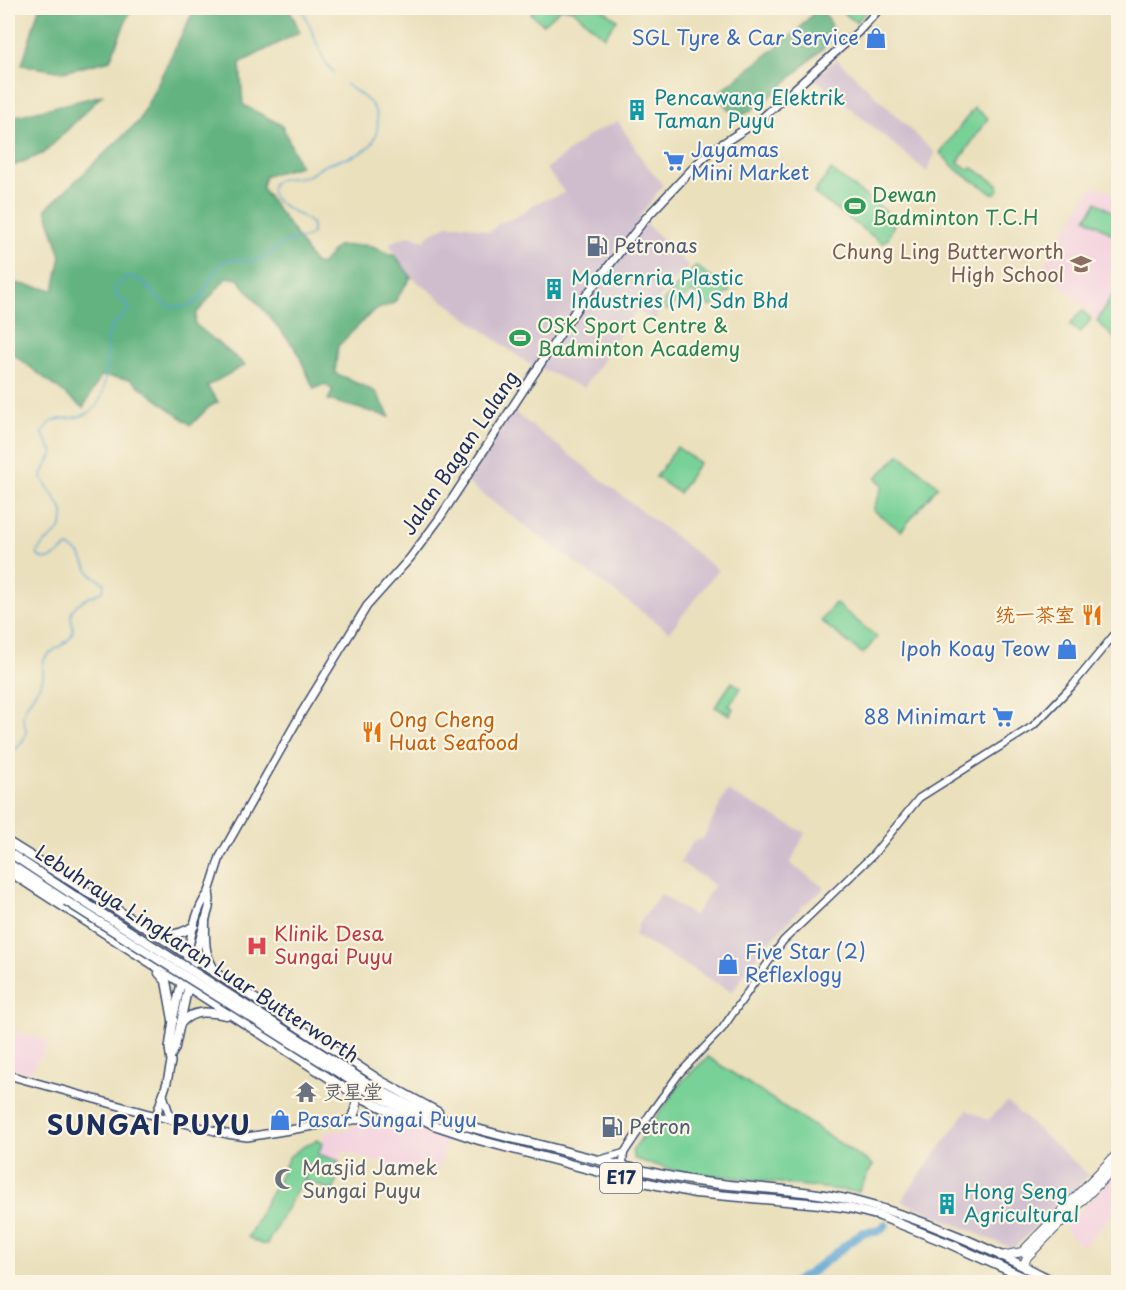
<svg xmlns="http://www.w3.org/2000/svg" width="1126" height="1290" font-family="'Playpen Sans','LXGW WenKai TC',sans-serif">
	<style>
		.built { fill: #f3cfdf }
		.industrial { fill: #cfbdce }
		.green { fill: #78d197; stroke: #4a807a; stroke-width: 1.5 }
		.forest { fill: #62b380; stroke: #3e716f; stroke-width: 1.5 }
		.lines { fill: none; stroke-linecap: round; stroke-linejoin: round }
		.stream { stroke: #59a3d1; stroke-width: 1.5 }
		.river { stroke: #59a3d1; stroke-width: 9 }
		.tertiary-casing { stroke: #3a4a6c; stroke-width: 9 }
		.secondary-casing { stroke: #3a4a6c; stroke-width: 10 }
		.primary-casing { stroke: #3a4a6c; stroke-width: 10 }
		.motorway-casing { stroke: #3a4a6c; stroke-width: 11 }
		.tertiary { stroke: #fff; stroke-width: 6 }
		.secondary { stroke: #fff; stroke-width: 7 }
		.primary { stroke: #fff; stroke-width: 8 }
		.motorway { stroke: #fff; stroke-width: 8 }
		.motorway-bridge-casing { stroke: #3a4a6c; stroke-width: 11; stroke-linecap: butt }
		.motorway-bridge { stroke: #fff; stroke-width: 8 }
		.labels { text-anchor: middle; stroke-width: 4.5; stroke-linejoin: round; paint-order: stroke }
		.shield { fill: #fcf5e5; stroke: #5e6a86; stroke-width: 1.5 }
		.shield-label { font-size: 18px; font-weight: bold; fill: #1b2f5e }
		.shop-label { font-size: 20px; fill: #366cbe; stroke: #fcf5e5; text-anchor: end }
		.culture-label { font-size: 20px; fill: #0d838f; stroke: #fcf5e5; text-anchor: start }
		.leisure-label { font-size: 20px; fill: #27864d; stroke: #fcf5e5; text-anchor: start }
		.service-label { font-size: 20px; fill: #4e5e75; stroke: #fcf5e5; text-anchor: start }
		.education-label { font-size: 20px; fill: #785e54; stroke: #fcf5e5; text-anchor: end }
		.street-label { font-size: 20px; fill: #1b2f5e; stroke: #fcf5e5 }
		.food-label { font-size: 20px; fill: #c56008; stroke: #fcf5e5; text-anchor: end }
		.health-label { font-size: 20px; fill: #be3a42; stroke: #fcf5e5; text-anchor: start }
		.worship-label { font-size: 20px; fill: #5b616d; stroke: #fcf5e5; text-anchor: start }
		.district-label { font-size: 26px; font-weight: bold; letter-spacing: 1.5px; fill: #1b2f5e; stroke: #fcf5e5 }
	</style>
	<rect width="100%" height="100%" fill="#fcf5e5"/>
	<filter id="ink" filterUnits="userSpaceOnUse"><feTurbulence type="fractalNoise" baseFrequency=".0167" numOctaves="2"/><feDisplacementMap in="SourceGraphic" scale="12" xChannelSelector="R" yChannelSelector="G"/><feConvolveMatrix kernelMatrix="1 2 1 2 8 2 1 2 1" color-interpolation-filters="sRGB"/></filter>
	<filter id="wash" filterUnits="userSpaceOnUse"><feTurbulence type="fractalNoise" baseFrequency=".008" numOctaves="4" result="noise"/><feDisplacementMap in="SourceGraphic" scale="24" xChannelSelector="R" yChannelSelector="G"/><feGaussianBlur stdDeviation="1.35" result="paint"/><feColorMatrix in="noise" values="0 0 0 0 0 0 0 0 0 0 0 0 0 0 0 0 0 1.4 0 .05"/><feComposite in="paint" operator="in"/></filter>
	<g filter="url(#wash)">
		<rect width="100%" height="100%" fill="#eae0bc"/>
		<!-- built -->
		<g class="built">
			<polygon points="1098,187 1118,194 1118,342 1043,266 1091,188"/>
			<polygon points="8,1030 50,1041 30,1073 8,1067"/>
			<polygon points="386,1123 408,1125 448,1138 434,1182 343,1151 339,1161 317,1153 323,1142 324,1133 350,1129 355,1125"/>
			<polygon points="1118,1171 1118,1210 1082,1247 1064,1228"/>
		</g>
		<!-- industrial -->
		<g class="industrial">
			<polygon points="837,59 935,153 927,172 814,78"/>
			<polygon points="618,121 644,162 663,185 639,217 669,246 681,255 682,260 690,266 673,280 657,301 657,321 636,311 584,388 527,363 411,277 396,256 389,243 410,235 425,241 427,236 447,225 466,225 490,232 499,223 516,217 536,203 565,193 546,169 591,134"/>
			<polygon points="513,411 718,570 669,632 466,482"/>
			<polygon points="727,791 805,833 790,864 825,888 802,907 760,952 732,992 635,936 638,925 660,894 694,916 714,885 680,862 694,840 703,839"/>
			<polygon points="1007,1102 1089,1175 1013,1249 901,1201 967,1110 988,1120"/>
		</g>
		<!-- green -->
		<g class="green">
			<polygon points="534,8 601,8 617,20 604,37 573,10 562,8 543,24 531,14"/>
			<polygon points="837,8 870,8 856,22"/>
			<polygon points="974,108 988,118 958,162 969,170 971,167 998,184 999,190 996,193 992,193 958,171 940,153"/>
			<polygon points="831,170 896,219 888,239 882,243 814,193"/>
			<polygon points="1097,202 1118,216 1118,238 1086,218"/>
			<polygon points="696,266 730,291 711,307 692,292 666,311 663,302"/>
			<polygon points="1118,286 1118,342 1097,321"/>
			<polygon points="1082,310 1091,319 1080,333 1070,325"/>
			<polygon points="677,447 699,463 679,493 656,477"/>
			<polygon points="900,454 938,486 901,531 873,510 883,485 876,478"/>
			<polygon points="835,603 877,637 863,654 821,621"/>
			<polygon points="732,682 741,688 729,706 733,708 730,715 715,707"/>
			<polygon points="708,1057 873,1165 858,1192 677,1171 634,1159 632,1151 682,1081"/>
			<polygon points="317,1140 323,1142 318,1154 339,1161 334,1179 337,1181 333,1191 304,1180 307,1172 267,1244 261,1244 248,1237 290,1156 306,1145"/>
		</g>
		<!-- forest -->
		<g class="forest">
			<polygon points="39,8 131,8 110,60 63,72 22,65"/>
			<polygon points="195,8 289,8 300,32 240,63 243,105 282,125 300,166 265,176 262,188 296,235 314,263 321,265 337,246 367,245 396,256 411,277 394,303 373,311 338,346 335,373 376,392 390,417 328,400 333,390 324,384 314,389 296,349 238,279 227,277 196,314 195,324 245,365 207,386 218,402 209,407 191,425 130,379 101,376 83,408 8,350 8,282 54,290 61,256 46,209 139,121"/>
			<polygon points="818,8 828,18 835,37 770,97 738,119 716,95 798,30"/>
			<polygon points="102,95 44,153 8,168 8,118"/>
		</g>
		<g class="lines">
			<!-- stream -->
			<g class="stream">
				<polyline points="302,8 324,60 333,72"/>
				<path d="M8,795L11,771C2,755 20,750 25,736C28,729 24,725 23,718C23,705 37,692 42,681C45,673 41,665 45,658C51,649 69,644 72,634C75,626 69,618 72,611C77,601 93,596 103,591L104,583C100,580 95,577 91,574C82,564 85,553 68,547C56,554 53,563 39,557L37,553C45,535 65,539 63,511L42,478C42,468 51,462 53,452L42,433L52,421C62,418 74,419 84,415C113,405 103,357 109,333C112,323 125,317 130,307C126,303 119,300 116,295C114,291 116,286 119,283C140,261 154,306 174,307C212,309 204,274 224,261C232,256 242,262 251,261C267,260 273,248 286,243C295,239 305,240 312,234V224C303,215 275,205 272,194C267,173 296,180 307,176C313,174 318,169 323,166C335,160 350,159 362,152C379,144 382,118 371,104C365,96 353,90 345,84"/>
			</g>
			<!-- river -->
			<path class="river" d="M795,1282L810,1273L862,1233C872,1230 878,1235 885,1225"/>
		</g>
	</g>
	<g filter="url(#ink)">
		<g class="lines">
			<defs>
				<g id="tertiary">
					<polyline points="602,1159 624,1153"/>
					<polyline points="626,1167 623,1162 624,1153 652,1111 679,1074 722,1029 783,941 873,855 919,798 1033,726 1072,686 1118,630"/>
				</g>
				<g id="secondary">
					<path d="M185,968C190,943 193,913 209,892"/>
					<polyline points="171,1056 175,1049 194,959 209,908 210,899 209,892 220,857 302,712 367,606 410,558 439,519 581,302 645,219 697,164 711,151 761,119 858,32 880,8"/>
					<polyline points="8,1075 145,1113 227,1134 247,1137 350,1120 404,1118"/>
					<polyline points="163,1095 171,1119"/>
					<polyline points="156,1116 167,1082 171,1062 169,1048 173,1020 182,979"/>
				</g>
				<g id="primary">
					<polyline points="1001,1256 1022,1252 1118,1153"/>
					<polyline points="1026,1268 1025,1262 1027,1257 1118,1164"/>
				</g>
				<g id="motorway">
					<polyline points="8,842 162,938 381,1081 438,1112"/>
					<polyline points="8,852 70,893"/>
					<polyline points="8,863 66,901"/>
					<polyline points="8,871 354,1094 404,1118 419,1121"/>
					<path d="M205,921C205,940 203,955 216,972"/>
					<path d="M157,933C170,937 182,934 194,926"/>
					<polyline points="159,973 166,981 173,1020"/>
					<path d="M181,1023C193,1009 210,1012 226,1015"/>
					<path d="M374,1087C396,1099 417,1110 440,1118C482,1132 525,1141 567,1152C610,1163 652,1174 696,1181C749,1189 805,1188 858,1202C926,1219 992,1250 1055,1282"/>
					<polyline points="371,1093 434,1125 479,1140 611,1175 695,1193 820,1204 849,1208 880,1216 950,1244 1034,1282"/>
					<path d="M350,1120C357,1111 358,1105 354,1094"/>
				</g>
			</defs>
			<!-- tertiary casing -->
			<use href="#tertiary" class="tertiary-casing"/>
			<!-- secondary casing -->
			<use href="#secondary" class="secondary-casing"/>
			<!-- primary casing -->
			<use href="#primary" class="primary-casing"/>
			<!-- motorway casing -->
			<use href="#motorway" class="motorway-casing"/>
			<!-- tertiary -->
			<use href="#tertiary" class="tertiary"/>
			<!-- secondary -->
			<use href="#secondary" class="secondary"/>
			<!-- primary -->
			<use href="#primary" class="primary"/>
			<!-- motorway -->
			<use href="#motorway" class="motorway"/>
			<defs>
				<g id="motorway-bridge">
					<polyline points="70,893 374,1087"/>
					<polyline points="66,901 371,1093"/>
				</g>
			</defs>
			<!-- motorway-bridge casing -->
			<use href="#motorway-bridge" class="motorway-bridge-casing"/>
			<!-- motorway-bridge -->
			<use href="#motorway-bridge" class="motorway-bridge"/>
		</g>
	</g>
	<!-- icons -->
	<defs>
		<symbol id="shop-bare" viewBox="-9 -9 18 18"><path d="M-5-2.5h2.3a2.7 3.5 0 0 1 5.4 0H5L5.5 6h-11ZM-1.5-2.5h3a1.5 2.3 0 0 0-3 0Z" fill="#3f7fe0" stroke="#fcf5e5" stroke-width="2.5" paint-order="stroke"/></symbol>
		<symbol id="building-bare" viewBox="-9 -9 18 18"><path d="M-4-6H4V6H1V3H-1V6H-4ZM-2.5-4.3h1.7v1.8h-1.7ZM.8-4.3h1.7v1.8H.8ZM-2.5-1h1.7V.8h-1.7ZM.8-1h1.7V.8H.8Z" fill="#0f9aa8" stroke="#fcf5e5" stroke-width="2.5" paint-order="stroke"/></symbol>
		<symbol id="supermarket-bare" viewBox="-9 -9 18 18"><path d="M-6-5.5h2.5l.6 2H6L4.5 2H-2.5L-4.4-4H-6ZM-1.5 3.2a1.3 1.3 0 1 0 .1 0ZM3 3.2a1.3 1.3 0 1 0 .1 0Z" fill="#3f7fe0" stroke="#fcf5e5" stroke-width="2.5" paint-order="stroke"/></symbol>
		<symbol id="stadium-bare" viewBox="-9 -9 18 18"><path d="M0-5a6.5 5 0 1 0 0 10a6.5 5 0 1 0 0-10ZM-3.5-1.8h7v3.6h-7Z" fill="#2e9e5b" stroke="#fcf5e5" stroke-width="2.5" paint-order="stroke"/></symbol>
		<symbol id="fuel-bare" viewBox="-9 -9 18 18"><path d="M-5.5-6h7V0h2V4h1.3V-2.5L3-4.5l.8-.8L6-3V5H2.5V1h-1V6h-7ZM-4.2-4.7v3.2H.2V-4.7Z" fill="#5c6f8a" stroke="#fcf5e5" stroke-width="2.5" paint-order="stroke"/></symbol>
		<symbol id="school-bare" viewBox="-9 -9 18 18"><path d="M0-5L7-2L0 1L-7-2ZM-4 1L0 2.5L4 1V4Q0 6-4 4Z" fill="#8d6e63" stroke="#fcf5e5" stroke-width="2.5" paint-order="stroke"/></symbol>
		<symbol id="restaurant-bare" viewBox="-9 -9 18 18"><path d="M-5-6h1v4h1v-4h1v4h1v-4h1v5L-1.5 .5V6h-2V.5L-5-1ZM5-6V6H3V1.5H1.5Q1.5-4 5-6Z" fill="#e8710a" stroke="#fcf5e5" stroke-width="2.5" paint-order="stroke"/></symbol>
		<symbol id="hospital-bare" viewBox="-9 -9 18 18"><path d="M-5-5h3v3.5h4V-5h3V5h-3V1.5h-4V5h-3Z" fill="#e0444e" stroke="#fcf5e5" stroke-width="2.5" paint-order="stroke"/></symbol>
		<symbol id="temple-bare" viewBox="-9 -9 18 18"><path d="M0-6L5-2H3V0L6.5 2.5H4V6H1.5V3h-3V6H-4V2.5H-6.5L-3 0V-2H-5Z" fill="#6b7280" stroke="#fcf5e5" stroke-width="2.5" paint-order="stroke"/></symbol>
		<symbol id="mosque-bare" viewBox="-9 -9 18 18"><path d="M3.5-4.9A6 6 0 1 0 3.5 4.9A5 5 0 1 1 3.5-4.9Z" fill="#6b7280" stroke="#fcf5e5" stroke-width="2.5" paint-order="stroke"/></symbol>
	</defs>
	<g fill-rule="evenodd">
		<use href="#shop-bare" x="861" y="23" width="30" height="30"/>
		<use href="#building-bare" x="622" y="95" width="30" height="30"/>
		<use href="#supermarket-bare" x="659" y="146" width="30" height="30"/>
		<use href="#stadium-bare" x="840" y="191" width="30" height="30"/>
		<use href="#fuel-bare" x="582" y="231" width="30" height="30"/>
		<use href="#school-bare" x="1066" y="249" width="30" height="30"/>
		<use href="#building-bare" x="539" y="274" width="30" height="30"/>
		<use href="#stadium-bare" x="505" y="323" width="30" height="30"/>
		<use href="#restaurant-bare" x="1077" y="600" width="30" height="30"/>
		<use href="#shop-bare" x="1052" y="634" width="30" height="30"/>
		<use href="#supermarket-bare" x="988" y="702" width="30" height="30"/>
		<use href="#restaurant-bare" x="357" y="717" width="30" height="30"/>
		<use href="#hospital-bare" x="242" y="931" width="30" height="30"/>
		<use href="#shop-bare" x="713" y="949" width="30" height="30"/>
		<use href="#temple-bare" x="291" y="1077" width="30" height="30"/>
		<use href="#shop-bare" x="265" y="1105" width="30" height="30"/>
		<use href="#fuel-bare" x="597" y="1112" width="30" height="30"/>
		<use href="#mosque-bare" x="270" y="1164" width="30" height="30"/>
		<use href="#building-bare" x="932" y="1189" width="30" height="30"/>
	</g>
	<g class="labels">
		<!-- shield labels -->
		<rect class="shield" x="600" y="1163" width="42" height="30" rx="4.5"/>
		<g class="shield-label">
			<text x="621" y="1184">E17</text>
		</g>
		<!-- shop labels -->
		<g class="shop-label">
			<text x="859" y="45">SGL Tyre &amp; Car Service</text>
			<text x="691" y="157" text-anchor="start">Jayamas<tspan x="691" dy="23">Mini Market</tspan></text>
			<text x="1050" y="656">Ipoh Koay Teow</text>
			<text x="986" y="724">88 Minimart</text>
			<text x="745" y="959" text-anchor="start">Five Star (2)<tspan x="745" dy="23">Reflexlogy</tspan></text>
			<text x="297" y="1127" text-anchor="start">Pasar Sungai Puyu</text>
		</g>
		<!-- culture labels -->
		<g class="culture-label">
			<text x="654" y="105">Pencawang Elektrik<tspan x="654" dy="23">Taman Puyu</tspan></text>
			<text x="571" y="285">Modernria Plastic<tspan x="571" dy="23">Industries (M) Sdn Bhd</tspan></text>
			<text x="964" y="1199">Hong Seng<tspan x="964" dy="23">Agricultural</tspan></text>
		</g>
		<!-- leisure labels -->
		<g class="leisure-label">
			<text x="872" y="202">Dewan<tspan x="872" dy="23">Badminton T.C.H</tspan></text>
			<text x="537" y="333">OSK Sport Centre &amp;<tspan x="537" dy="23">Badminton Academy</tspan></text>
		</g>
		<!-- service labels -->
		<g class="service-label">
			<text x="614" y="253">Petronas</text>
			<text x="629" y="1134">Petron</text>
		</g>
		<!-- education labels -->
		<g class="education-label">
			<text x="1064" y="259">Chung Ling Butterworth<tspan x="1064" dy="23">High School</tspan></text>
		</g>
		<!-- street labels -->
		<g class="street-label">
			<text transform="translate(460 453) rotate(-56)" y="7">Jalan Bagan Lalang</text>
			<text transform="translate(197 954) rotate(33)" y="7">Lebuhraya Lingkaran Luar Butterworth</text>
		</g>
		<!-- food labels -->
		<g class="food-label">
			<text x="1075" y="622">统一茶室</text>
			<text x="389" y="727" text-anchor="start">Ong Cheng<tspan x="389" dy="23">Huat Seafood</tspan></text>
		</g>
		<!-- health labels -->
		<g class="health-label">
			<text x="274" y="941">Klinik Desa<tspan x="274" dy="23">Sungai Puyu</tspan></text>
		</g>
		<!-- worship labels -->
		<g class="worship-label">
			<text x="323" y="1099">灵星堂</text>
			<text x="302" y="1175">Masjid Jamek<tspan x="302" dy="23">Sungai Puyu</tspan></text>
		</g>
		<!-- district labels -->
		<g class="district-label">
			<text x="149" y="1135">SUNGAI PUYU</text>
		</g>
	</g>
	<!-- margin -->
	<rect width="1126" height="1290" fill="none" stroke="#fcf5e5" stroke-width="30"/>
</svg>
